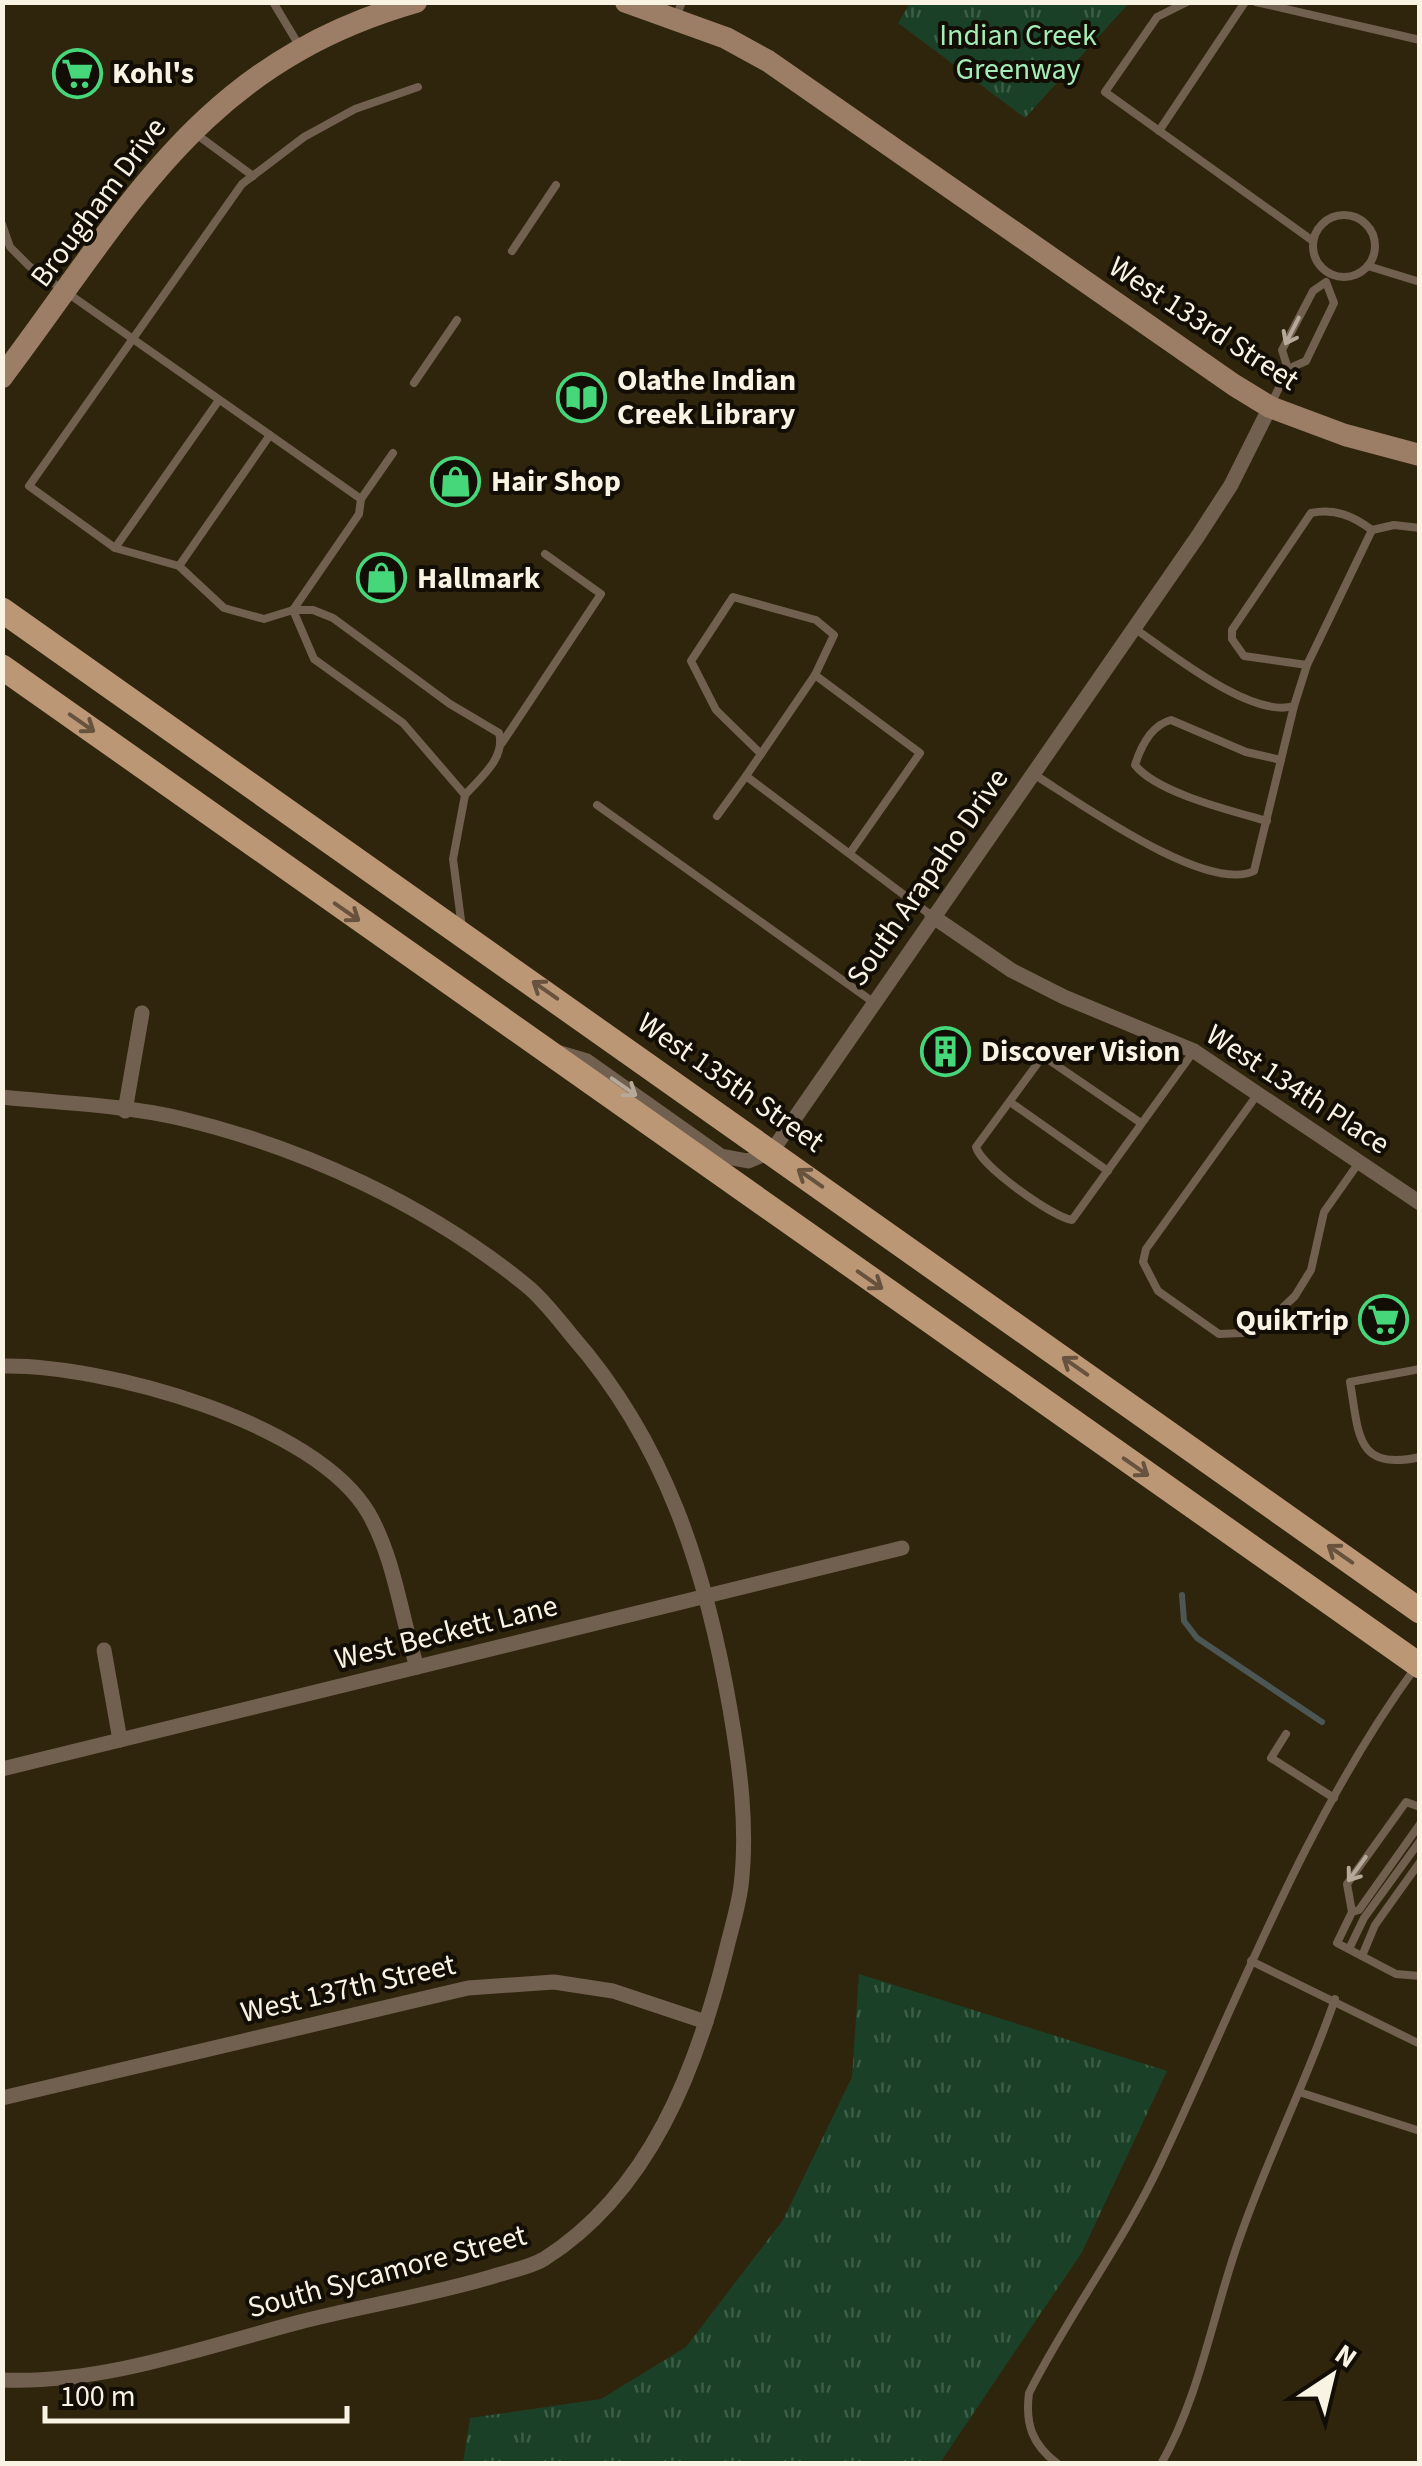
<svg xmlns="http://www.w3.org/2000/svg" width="1422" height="2466" font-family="'Source Sans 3',sans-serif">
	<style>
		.grass { fill: url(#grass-tufts) }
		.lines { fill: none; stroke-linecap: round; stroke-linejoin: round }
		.stream { stroke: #4b5655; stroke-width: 6 }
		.lane { stroke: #715f4f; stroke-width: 8 }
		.street { stroke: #715f4f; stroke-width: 15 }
		.secondary { stroke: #9b7e65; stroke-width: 22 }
		.primary { stroke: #bb9776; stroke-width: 25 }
		.oneway { stroke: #b5a99a }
		.oneway2 { stroke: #67523e }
		.labels { text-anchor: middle; stroke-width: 8; stroke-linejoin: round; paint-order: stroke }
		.park-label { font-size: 30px; fill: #a4edb7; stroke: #130e05 }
		.poi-label { font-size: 30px; font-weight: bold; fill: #f9f3e4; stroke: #130e05; text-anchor: start }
		.street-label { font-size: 30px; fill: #f9f3e4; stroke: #130e05 }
	</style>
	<defs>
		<pattern id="grass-tufts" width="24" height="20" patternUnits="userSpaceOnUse" patternTransform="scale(2.5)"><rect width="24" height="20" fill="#1a4127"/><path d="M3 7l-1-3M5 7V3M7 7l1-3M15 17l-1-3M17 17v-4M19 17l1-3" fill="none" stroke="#3c5d46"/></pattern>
	</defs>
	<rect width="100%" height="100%" fill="#2f240c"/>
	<!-- grass -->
	<g class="grass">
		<polygon points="910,3 910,2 1129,3 1025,118 898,23"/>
		<polygon points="859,1974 1167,2071 1082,2252 940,2463 463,2463 470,2418 601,2399 686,2347 783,2220 852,2077"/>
	</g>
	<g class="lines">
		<!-- stream -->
		<polyline class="stream" points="1182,1595 1184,1621 1197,1638 1322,1722"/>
		<!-- lane -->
		<g class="lane">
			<polyline points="273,2 300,47"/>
			<polyline points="1187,2 1157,17 1105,92 1313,241"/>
			<polyline points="1256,2 1420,40"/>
			<polyline points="676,17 682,2"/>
			<polyline points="418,87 355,109 304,137 242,184 29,486 115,548 179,566 224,608 264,619 293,610 314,659 403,723 465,795 453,859 462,928"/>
			<polyline points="1159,131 1245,2"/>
			<polyline points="196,134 253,176"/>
			<circle cx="1344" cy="246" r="31"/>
			<polyline points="2,224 10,247 29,266 361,499"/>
			<polyline points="512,251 556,185"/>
			<polyline points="1368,266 1420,282"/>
			<polyline points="414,383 457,320"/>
			<polyline points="1272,402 1288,369 1306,361 1334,303 1326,282 1313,291 1282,350 1288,369"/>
			<polyline points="1372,530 1394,525 1420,528"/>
			<polyline points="115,548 219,400"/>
			<polyline points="179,566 270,435"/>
			<path d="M293,610H313L333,618L450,704L499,733C506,758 480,778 465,795"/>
			<polyline points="293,610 359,514 361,499 393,453"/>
			<path d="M1134,628C1169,652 1251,719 1294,706L1307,665L1372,530C1353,516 1335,508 1311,513L1232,630V639L1244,656L1307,665"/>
			<polyline points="815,675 746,776 932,916"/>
			<polyline points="502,743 601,594 545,554"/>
			<polyline points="761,754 716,710 691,661 733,597 816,620 834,635 815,675 920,753 850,853"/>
			<path d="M1035,775C1077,801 1206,894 1254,871L1294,706"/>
			<polyline points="597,805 873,1002"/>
			<polyline points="717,816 746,776"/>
			<path d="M1267,821C1232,811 1157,793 1135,765C1141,746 1152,725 1171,720L1246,752L1281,760"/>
			<polyline points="1257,1095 1146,1249 1143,1262 1158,1291 1219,1334 1243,1333 1274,1316 1295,1296 1311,1270 1324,1212 1360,1161"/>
			<polyline points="1010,1102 1108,1171"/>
			<path d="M1141,1123L1043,1056L976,1147C981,1166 1052,1217 1072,1220L1194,1051"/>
			<path d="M1420,1369L1350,1382C1359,1433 1355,1472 1420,1457"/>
			<polyline points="1286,1734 1271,1758 1334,1798"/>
			<polyline points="1420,1807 1406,1802 1347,1884 1352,1912 1337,1943 1396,1974 1420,1976"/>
			<polyline points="1352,1912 1359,1910 1420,1824"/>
			<polyline points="1349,1949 1364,1918 1420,1841"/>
			<polyline points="1362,1956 1375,1925 1420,1862"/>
			<polyline points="1251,1961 1420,2044"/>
			<polyline points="1299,2092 1420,2131"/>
			<path d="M1058,2464C1032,2445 1025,2424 1029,2393C1069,2314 1123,2243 1161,2162C1240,1995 1305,1819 1415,1668"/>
			<path d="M1161,2464C1200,2396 1213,2313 1239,2240C1267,2158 1307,2081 1335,1999"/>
		</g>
		<!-- street -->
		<g class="street">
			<polyline points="932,916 1011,970 1064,997 1194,1051 1420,1203"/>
			<polyline points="560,1053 587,1061 721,1156 748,1161 772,1151 1198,536 1231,485 1270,407"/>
			<path d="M2,1097C60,1103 123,1105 179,1118C303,1147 429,1206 527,1286C544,1300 558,1319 572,1336C666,1443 706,1571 730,1709C740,1767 748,1827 741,1886C738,1908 731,1930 726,1951C697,2068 650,2192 544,2259C529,2268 508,2271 491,2277C427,2296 361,2306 296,2323C201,2348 102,2384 2,2380"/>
			<polyline points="125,1111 142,1013"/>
			<path d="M2,1366C103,1364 316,1422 369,1514C395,1560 401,1617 417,1667"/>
			<polyline points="104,1650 120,1740"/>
			<polyline points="2,1769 902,1548"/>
			<polyline points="2,2098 468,1988 554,1982 613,1991 706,2022"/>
		</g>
		<!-- secondary -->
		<g class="secondary">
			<polyline points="626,2 726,38 768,61 1234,385 1270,407 1345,435 1420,455"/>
			<path d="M2,377C129,209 199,64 416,2"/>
		</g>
		<!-- primary -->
		<g class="primary">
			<polyline points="2,610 1420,1611"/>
			<polyline points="2,667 1420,1666"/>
		</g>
	</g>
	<!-- one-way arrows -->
	<defs><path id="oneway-shaft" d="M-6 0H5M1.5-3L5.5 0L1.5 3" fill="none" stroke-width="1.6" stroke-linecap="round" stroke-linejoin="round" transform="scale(2.5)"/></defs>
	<g class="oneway">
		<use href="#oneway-shaft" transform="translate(1292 331) rotate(117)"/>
		<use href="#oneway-shaft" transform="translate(624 1087) rotate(35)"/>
		<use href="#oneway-shaft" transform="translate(1357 1869) rotate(126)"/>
	</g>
	<g class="oneway2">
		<use href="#oneway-shaft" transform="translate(82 723) rotate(35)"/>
		<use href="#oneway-shaft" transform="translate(347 912) rotate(35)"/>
		<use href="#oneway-shaft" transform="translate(545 990) rotate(-145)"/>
		<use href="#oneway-shaft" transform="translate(810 1178) rotate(-145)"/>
		<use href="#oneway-shaft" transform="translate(870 1280) rotate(35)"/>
		<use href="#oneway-shaft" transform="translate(1075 1366) rotate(-145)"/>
		<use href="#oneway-shaft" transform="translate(1136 1467) rotate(35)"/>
		<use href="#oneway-shaft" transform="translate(1340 1554) rotate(-145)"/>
	</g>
	<!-- icons -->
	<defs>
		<symbol id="supermarket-ring" viewBox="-11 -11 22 22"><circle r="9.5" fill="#130e05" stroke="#45d77a" stroke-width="1.5"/><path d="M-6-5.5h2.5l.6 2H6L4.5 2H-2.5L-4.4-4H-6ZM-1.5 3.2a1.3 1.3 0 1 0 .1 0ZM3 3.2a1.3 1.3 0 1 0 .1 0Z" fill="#45d77a"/></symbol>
		<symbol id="library-ring" viewBox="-11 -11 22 22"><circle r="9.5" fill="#130e05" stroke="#45d77a" stroke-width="1.5"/><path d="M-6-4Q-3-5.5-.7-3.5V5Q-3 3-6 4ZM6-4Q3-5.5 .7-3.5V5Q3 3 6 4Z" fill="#45d77a"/></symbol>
		<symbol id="shop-ring" viewBox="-11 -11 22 22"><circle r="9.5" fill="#130e05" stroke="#45d77a" stroke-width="1.5"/><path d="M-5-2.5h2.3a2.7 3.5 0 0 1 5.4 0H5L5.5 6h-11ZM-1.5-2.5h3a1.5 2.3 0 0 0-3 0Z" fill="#45d77a"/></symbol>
		<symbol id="building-ring" viewBox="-11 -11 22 22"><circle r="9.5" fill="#130e05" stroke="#45d77a" stroke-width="1.5"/><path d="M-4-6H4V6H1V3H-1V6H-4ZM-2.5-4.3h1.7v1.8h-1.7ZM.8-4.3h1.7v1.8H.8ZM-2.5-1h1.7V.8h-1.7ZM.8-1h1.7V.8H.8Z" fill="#45d77a"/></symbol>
	</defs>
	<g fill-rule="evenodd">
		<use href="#supermarket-ring" x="50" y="46" width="55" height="55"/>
		<use href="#library-ring" x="554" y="370" width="55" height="55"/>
		<use href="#shop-ring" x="428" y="454" width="55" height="55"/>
		<use href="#shop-ring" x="354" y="550" width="55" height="55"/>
		<use href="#building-ring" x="918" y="1024" width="55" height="55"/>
		<use href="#supermarket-ring" x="1356" y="1292" width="55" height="55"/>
	</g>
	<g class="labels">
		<!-- park labels -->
		<g class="park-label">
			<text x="1018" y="45">Indian Creek<tspan x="1018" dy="34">Greenway</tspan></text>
		</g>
		<!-- poi labels -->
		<g class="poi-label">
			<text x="112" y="83">Kohl's</text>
			<text x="617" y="390">Olathe Indian<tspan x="617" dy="34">Creek Library</tspan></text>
			<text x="491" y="491">Hair Shop</text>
			<text x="417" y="588">Hallmark</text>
			<text x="981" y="1061">Discover Vision</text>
			<text x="1349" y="1330" text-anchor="end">QuikTrip</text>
		</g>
		<!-- street labels -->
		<g class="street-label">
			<text transform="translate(98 202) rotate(-53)" y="10">Brougham Drive</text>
			<text transform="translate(1204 323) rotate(33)" y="10">West 133rd Street</text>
			<text transform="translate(927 877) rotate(-55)" y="10">South Arapaho Drive</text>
			<text transform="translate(731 1082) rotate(35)" y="10">West 135th Street</text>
			<text transform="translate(1298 1089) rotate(33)" y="10">West 134th Place</text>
			<text transform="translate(446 1632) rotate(-14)" y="10">West Beckett Lane</text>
			<text transform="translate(348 1988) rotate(-13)" y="10">West 137th Street</text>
			<text transform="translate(387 2271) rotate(-15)" y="10">South Sycamore Street</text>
		</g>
	</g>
	<!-- border -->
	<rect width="1422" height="2466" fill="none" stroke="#f9f3e4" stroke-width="10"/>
	<!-- north arrow -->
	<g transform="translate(1332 2376) rotate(35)" stroke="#130e05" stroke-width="8" paint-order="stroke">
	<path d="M0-8L18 38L0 25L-18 38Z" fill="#f9f3e4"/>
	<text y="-15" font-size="28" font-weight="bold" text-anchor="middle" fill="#f9f3e4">N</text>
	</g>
	<!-- scale -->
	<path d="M45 2406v15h302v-15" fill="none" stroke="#f9f3e4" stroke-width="5"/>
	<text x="60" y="2406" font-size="30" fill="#f9f3e4" stroke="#130e05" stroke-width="8" paint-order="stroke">100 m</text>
</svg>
